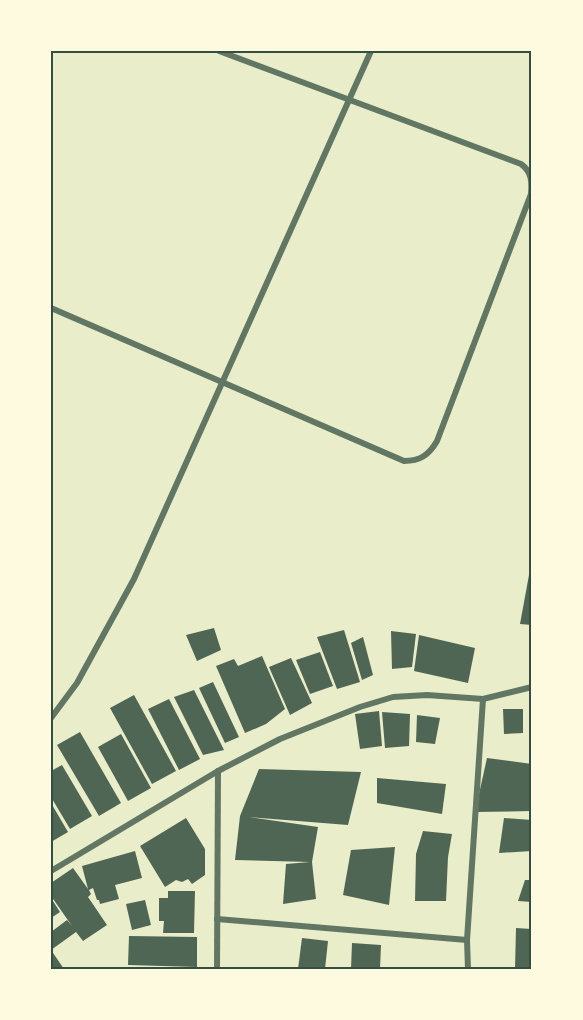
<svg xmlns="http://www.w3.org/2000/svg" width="583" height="1020" font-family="'Roboto Serif',serif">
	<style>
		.building { fill: #4f6655 }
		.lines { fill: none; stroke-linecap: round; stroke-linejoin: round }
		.minor { stroke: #617663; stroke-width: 6 }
		.neatline { fill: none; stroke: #344e41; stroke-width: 2 }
	</style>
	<rect width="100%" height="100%" fill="#e9edc9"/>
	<!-- building -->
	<g class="building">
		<polygon points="531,564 532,564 532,625 520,624"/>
		<polygon points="214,628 221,650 197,661 186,635"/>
		<polygon points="344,630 360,682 337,689 317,637"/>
		<polygon points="391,631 416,634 412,667 392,669"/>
		<polygon points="419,635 475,648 468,683 414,671"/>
		<polygon points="363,637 373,675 362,680 351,643"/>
		<polygon points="320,652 333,686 310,694 296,660"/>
		<polygon points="262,656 285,709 266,724 245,733 216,666 234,659 238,666"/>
		<polygon points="291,658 312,703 290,715 269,667"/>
		<polygon points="213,682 239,737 225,743 199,688"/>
		<polygon points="194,690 224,750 203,755 174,697"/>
		<polygon points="134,695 176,771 152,784 110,708"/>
		<polygon points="169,699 200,759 179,770 148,709"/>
		<polygon points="503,709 523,709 523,733 504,734"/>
		<polygon points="379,711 382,746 360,749 355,714"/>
		<polygon points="382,712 410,714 409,746 385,748"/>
		<polygon points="417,715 440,718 435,744 416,742"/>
		<polygon points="80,732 121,803 99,816 57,745"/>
		<polygon points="121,734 151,788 128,801 98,747"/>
		<polygon points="487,758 532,764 532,811 475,812"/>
		<polygon points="62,765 92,816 70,829 51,797 51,771"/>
		<polygon points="259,769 361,772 348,825 249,817 318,827 312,862 316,899 283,904 286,864 310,862 235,860 240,816"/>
		<polygon points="377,778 446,784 442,814 377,803"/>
		<polygon points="51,803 68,832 51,842"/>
		<polygon points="186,818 205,849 205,875 192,884 188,879 182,882 176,880 165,887 140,846"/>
		<polygon points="504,818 532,820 532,851 499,853"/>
		<polygon points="423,831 452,834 448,857 446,901 415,901 416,854"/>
		<polygon points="395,847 389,905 343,895 351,850"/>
		<polygon points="135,851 142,878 115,885 119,899 100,904 99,900 97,900 93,888 89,890 91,894 88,897 107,925 83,941 76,932 51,950 51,932 67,920 72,926 51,896 51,883 73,868 88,889 82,866"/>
		<polygon points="525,880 532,880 532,902 518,901"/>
		<polygon points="168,891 195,891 194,933 163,933 164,921 159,921 159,898 168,898"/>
		<polygon points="51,898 60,912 51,918"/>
		<polygon points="145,900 151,925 132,930 126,904"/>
		<polygon points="516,928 532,929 532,969 515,969"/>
		<polygon points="129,936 197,937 197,967 128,965"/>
		<polygon points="302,938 328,941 325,969 298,969"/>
		<polygon points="352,943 381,945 380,969 351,969"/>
		<polygon points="51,950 64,969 51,969"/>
	</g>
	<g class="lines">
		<!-- minor -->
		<g class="minor">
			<path d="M51,308L404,461C420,461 429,455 437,441L531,194C532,182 532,172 521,164L219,51"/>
			<polyline points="51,718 77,683 134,579 371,51"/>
			<polyline points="51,871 218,771 280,739 360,707 393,697 427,695 483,699 532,687"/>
			<polyline points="217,919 467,940"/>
			<polyline points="217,969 218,771"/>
			<polyline points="468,969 467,940 483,699"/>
		</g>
	</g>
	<!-- border -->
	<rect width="583" height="1020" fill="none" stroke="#fefae0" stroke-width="105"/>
	<rect x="52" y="52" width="478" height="916" class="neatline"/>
</svg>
